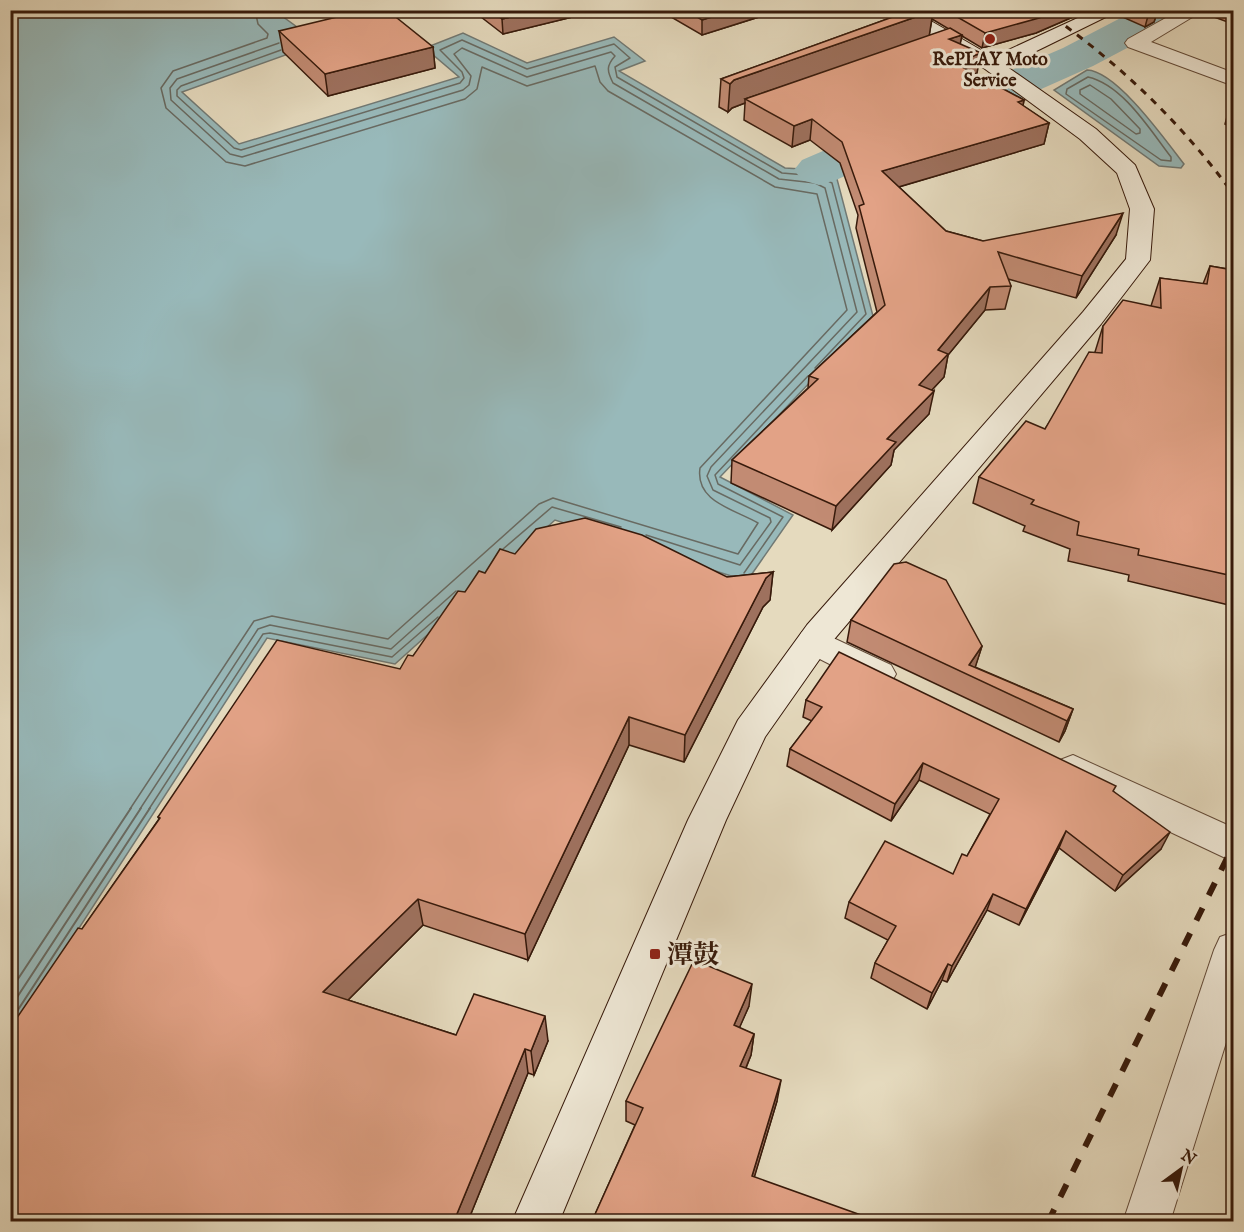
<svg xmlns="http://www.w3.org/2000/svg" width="1244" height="1232" font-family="'IM FELL English','Noto Serif JP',serif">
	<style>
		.water { fill: #98b9ba; stroke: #717974; stroke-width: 1.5 }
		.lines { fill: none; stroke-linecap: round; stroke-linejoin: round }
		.shore-far1 { stroke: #686a62; stroke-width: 1.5 }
		.shore { stroke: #686a62; stroke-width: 2 }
		.river { fill: #98b9ba; fill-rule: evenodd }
		.street-casing { stroke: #624a38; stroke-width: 2 }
		.secondary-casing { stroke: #371a0b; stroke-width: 2 }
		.street { fill: #eee7d5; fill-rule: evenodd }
		.secondary { fill: #eee7d5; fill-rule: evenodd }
		.rail-far1 { stroke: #371a0b; stroke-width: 3; stroke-dasharray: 7 7; stroke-linecap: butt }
		.rail { stroke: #371a0b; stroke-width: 6; stroke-dasharray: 14 14; stroke-linecap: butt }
		.wall { fill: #c28b73; stroke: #371a0b; stroke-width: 1.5; fill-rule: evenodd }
		.shaded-wall { fill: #9e715e; stroke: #371a0b; stroke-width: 1.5 }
		.building { fill: #e2a286; stroke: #371a0b; stroke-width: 1.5 }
		.poi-dot { fill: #8f2418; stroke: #eee7d5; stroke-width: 2 }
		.labels { text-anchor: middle; stroke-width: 6; stroke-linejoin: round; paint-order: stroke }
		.far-poi-label { font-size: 18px; font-weight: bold; fill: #371a0b; stroke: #eee7d5 }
		.near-poi-label { font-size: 26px; font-weight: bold; fill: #371a0b; stroke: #eee7d5; text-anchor: start }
	</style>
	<rect width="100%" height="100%" fill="#e5dabe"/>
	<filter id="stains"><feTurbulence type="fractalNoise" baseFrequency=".00333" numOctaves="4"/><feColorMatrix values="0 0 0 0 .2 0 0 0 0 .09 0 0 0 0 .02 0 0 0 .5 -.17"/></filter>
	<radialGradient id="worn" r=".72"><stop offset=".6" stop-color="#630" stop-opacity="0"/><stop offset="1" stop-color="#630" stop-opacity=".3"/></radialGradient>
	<!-- water -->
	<g class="water">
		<polygon points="11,11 275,11 319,43 182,92 239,144 459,77 425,48 463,33 527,63 614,37 645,61 619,71 785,168 819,170 837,179 873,316 720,477 793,515 747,581 555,520 395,664 267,638 11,1033"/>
		<path d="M1087,70C1117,71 1166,141 1184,164L1181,168L1159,166L1054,90Z"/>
	</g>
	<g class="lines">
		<!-- shore-far1 -->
		<g class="shore-far1">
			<path d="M279,43L177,79L170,88L171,100L230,154L242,157L463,90L469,85L471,76L454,54L462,48L527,77L611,52L615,56C606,66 607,71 613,83L779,179L815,183L825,188L857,312L711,467L707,476L713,490L770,518L771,522L740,565L646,535"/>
			<polyline points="281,50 181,86 177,90 177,96 234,148 241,150 460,83 464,78 462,72 440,50 462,40 527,69 614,44 630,58 615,67 617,77 782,173 818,176 832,183 866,314 815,368"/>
			<path d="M1088,77C1123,85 1150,130 1171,157V161L1161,160L1066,94L1067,89Z"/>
			<polygon points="1090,85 1111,99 1140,129 1140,133 1136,134 1080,94 1080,90"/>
			<polyline points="503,549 552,507 621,527"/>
			<polyline points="744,573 783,517 718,484 715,475 808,376"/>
			<path d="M130,809L254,621L272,616L388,639L539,504L553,498L738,554L758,523C734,509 695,502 700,468L847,310L817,194L775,187L608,91L600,82L595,66L527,86L482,67L477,89L465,99L245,166L226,162L166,108L161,88L173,71L267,38L268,34L258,24L255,10"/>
			<polyline points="140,809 258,629 270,625 391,649 456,591"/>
			<polyline points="149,809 263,634 270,633 392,657 438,617"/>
		</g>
		<!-- shore -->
		<g class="shore">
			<polyline points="10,991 131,808"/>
			<polyline points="10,1008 141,808"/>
			<polyline points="10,1022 150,808"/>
		</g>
		<!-- river -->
		<polygon class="river" points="1136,10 1188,10 1182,19 1093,66 836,180 819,185 802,180 794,170 802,160 1063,48"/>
		<defs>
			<g id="street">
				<polygon points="1180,10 1204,10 1151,42 1234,73 1234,86 1128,47 1125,43 1128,39"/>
				<polygon points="814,629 891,665 896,674 891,683 879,687 867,683 802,650 797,641 802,632"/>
				<polygon points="1073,755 1234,828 1234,862 1060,780 1055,770 1060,760"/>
				<polygon points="1234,932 1234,1017 1170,1222 1123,1222 1214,950 1220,937"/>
			</g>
			<polygon id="secondary" points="889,10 912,10 993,57 1095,10 1120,10 1006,66 1096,129 1135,165 1154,209 1150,260 1101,324 831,643 765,737 726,820 559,1222 512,1222 688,820 738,720 807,625 1083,312 1126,259 1130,209 1117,173 1080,139 985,69"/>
		</defs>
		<!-- street casing -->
		<use href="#street" class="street-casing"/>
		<!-- secondary casing -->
		<use href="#secondary" class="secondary-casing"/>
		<!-- street -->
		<use href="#street" class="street"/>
		<!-- secondary -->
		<use href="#secondary" class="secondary"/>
		<!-- rail-far1 -->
		<path class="rail-far1" d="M1043,10C1118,62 1180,121 1234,195"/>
		<!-- rail -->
		<polyline class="rail" points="1048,1222 1234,844"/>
	</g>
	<!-- wall -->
	<g class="wall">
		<polygon points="472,10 601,10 503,34"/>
		<polygon points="659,10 781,10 702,35"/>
		<path d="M912,10H1089L1036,33L982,48L962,36L960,43L977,73L975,74L1024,100L1023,106L1049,123L1044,144L899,187L946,231L983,241L1116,235L1076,298L1008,279L1011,286L1005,309L985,310L948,355L944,377L932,390L929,414L894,450L891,465L832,530L731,483L732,460L808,388L809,376L877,312L856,228L858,215L840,163L810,140L792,147L744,120L745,103L732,108L728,112L719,107L721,79ZM932,19L949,29L929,36Z"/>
		<polygon points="1117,10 1158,10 1154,22 1145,27 1116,14"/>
		<polygon points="1203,10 1233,10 1233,24 1203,13"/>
		<polygon points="279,31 433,47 435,68 328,96 283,52"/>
		<polygon points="1233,110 1233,128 1225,124 1228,113"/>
		<polygon points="1210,266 1233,270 1233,606 1128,581 1129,575 1068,561 1070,549 1023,531 1025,526 973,503 979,477 1045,429 1095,352 1103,326 1151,306 1160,278 1203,284"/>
		<polygon points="515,554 727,577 773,572 770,600 763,607 684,762 629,745 528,960 423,925 348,1000 456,1035 548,1041 534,1075 528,1073 468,1221 10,1221 82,929 159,819 158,817 400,669 413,656 465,592 485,573"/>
		<polygon points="851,620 982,646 975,667 1073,709 1065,731 1059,742 847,642"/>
		<polygon points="806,700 1113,791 1161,849 1115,891 1059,848 1019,925 987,910 947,982 942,980 927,1009 871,978 875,963 888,940 845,918 849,902 953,874 967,856 990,814 919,780 891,821 787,766 790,749 812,721 803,717"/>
		<polygon points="749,1006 739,1028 754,1034 751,1055 746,1068 777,1101 754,1177 592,1221 635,1125 626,1121 626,1101"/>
	</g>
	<!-- shaded-wall -->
	<g class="shaded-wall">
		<polygon points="540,10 601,10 503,34 502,19"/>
		<polygon points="734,10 781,10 702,35 702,20"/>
		<polygon points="1058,10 1089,10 1036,33 982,48 985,33"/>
		<polygon points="1153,10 1158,10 1154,22 1145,27 1149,12"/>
		<polygon points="933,11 929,37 745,99 745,103 732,108 728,112 730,84 734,80"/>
		<polygon points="962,35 958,55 949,39"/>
		<polygon points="433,47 435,68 328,96 325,74"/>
		<polygon points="981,53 977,73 951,84 955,63"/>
		<polygon points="1024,100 1020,121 1018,102"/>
		<polygon points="812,119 810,140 792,147 794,126"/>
		<polygon points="1049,123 1044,144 878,193 882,171"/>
		<polygon points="1123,213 1116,235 1076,298 1082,276"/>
		<polygon points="990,287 985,310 948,355 944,377 915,408 919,385 938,350"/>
		<polygon points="934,391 929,414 894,450 891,465 832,530 836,506 887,439"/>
		<polygon points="773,572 770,600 763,607 684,762 685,735 766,578"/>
		<polygon points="982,646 975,668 969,665"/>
		<polygon points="1073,709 1065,731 1059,742 1067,721"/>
		<polygon points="629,717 629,745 528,960 525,934"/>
		<polygon points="923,763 919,780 891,821 895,804"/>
		<polygon points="1066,831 1059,848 1019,925 1026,909"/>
		<polygon points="1170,832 1161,849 1115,891 1123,875"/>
		<polygon points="993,894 987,910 947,982 952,966"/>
		<polygon points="418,899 423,925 331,1017 323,992"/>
		<polygon points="948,964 942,980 927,1009 932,993"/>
		<polygon points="752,984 749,1006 731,1047 734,1025"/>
		<polygon points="545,1016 548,1041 534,1075 531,1051"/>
		<polygon points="754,1034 751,1055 738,1087 740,1066"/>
		<polygon points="525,1049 528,1073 468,1221 454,1221"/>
		<polygon points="781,1080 777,1101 749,1195 752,1176"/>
	</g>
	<!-- building -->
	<g class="building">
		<polygon points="366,10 387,10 433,47 325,74 279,31"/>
		<polygon points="490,10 540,10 502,19"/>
		<polygon points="685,10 734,10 702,20"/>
		<polygon points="912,10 933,11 734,80 730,84 721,79"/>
		<polygon points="945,10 1036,10 1037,11 1037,10 1058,10 1039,18 985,33"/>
		<polygon points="950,28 962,35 949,39 981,53 955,63 1024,100 1018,102 1049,123 882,171 946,231 983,241 1123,213 1082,276 998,252 1011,286 990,287 938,350 948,354 919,385 934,391 887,439 896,442 836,506 732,460 818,379 809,376 885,305 859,206 864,204 842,142 812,119 794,126 745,99"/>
		<polygon points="1233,110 1233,115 1228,113"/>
		<polygon points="1210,266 1233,270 1233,576 1138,555 1139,549 1077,535 1079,522 1031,504 1034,500 979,477 1026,421 1045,429 1089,352 1102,353 1103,326 1123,300 1161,308 1160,278 1207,284"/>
		<polygon points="585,518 642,535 727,577 773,572 766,578 685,735 629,717 525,934 418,899 323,992 456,1035 474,994 545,1016 531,1051 525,1049 454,1221 10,1221 10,1028 78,928 82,929 160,818 158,817 277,640 400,669 408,655 413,656 458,591 465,592 479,571 485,573 500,549 515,554 536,529"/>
		<polygon points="906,562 946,580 982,646 969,665 1073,709 1067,721 851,620 894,564"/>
		<polygon points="839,652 1116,786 1113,791 1170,832 1123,875 1066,831 1026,909 993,894 952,966 948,964 932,993 875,963 896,926 849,902 885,841 953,874 962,854 967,856 999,799 923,763 895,804 790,749 822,707 806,700"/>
		<polygon points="694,960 752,984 734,1025 754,1034 740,1066 781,1080 752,1176 872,1219 871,1221 592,1221 643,1108 626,1101"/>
	</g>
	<!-- markers -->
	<g class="poi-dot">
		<circle cx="990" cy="39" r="6"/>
		<rect x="649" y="948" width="12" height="12" rx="3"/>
	</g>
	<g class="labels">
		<!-- far-poi labels -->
		<g class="far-poi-label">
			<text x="990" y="65">RePLAY Moto<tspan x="990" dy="21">Service</tspan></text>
		</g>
		<!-- near-poi labels -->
		<g class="near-poi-label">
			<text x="667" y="963">潭鼓</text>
		</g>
	</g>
	<!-- margin -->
	<rect width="1244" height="1232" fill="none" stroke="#e5dabe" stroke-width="36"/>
	<rect x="12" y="12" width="1220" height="1208" fill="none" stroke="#371a0b" stroke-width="3"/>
	<rect x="18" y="18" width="1208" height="1196" fill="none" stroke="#371a0b" stroke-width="1.5"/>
	<!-- north arrow -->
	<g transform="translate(1181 1169) rotate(33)" stroke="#eee7d5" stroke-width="4.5" paint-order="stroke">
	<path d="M0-4.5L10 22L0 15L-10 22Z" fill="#371a0b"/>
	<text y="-9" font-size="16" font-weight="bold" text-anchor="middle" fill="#371a0b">N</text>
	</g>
	<rect width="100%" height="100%" filter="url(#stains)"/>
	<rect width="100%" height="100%" fill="url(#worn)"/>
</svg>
